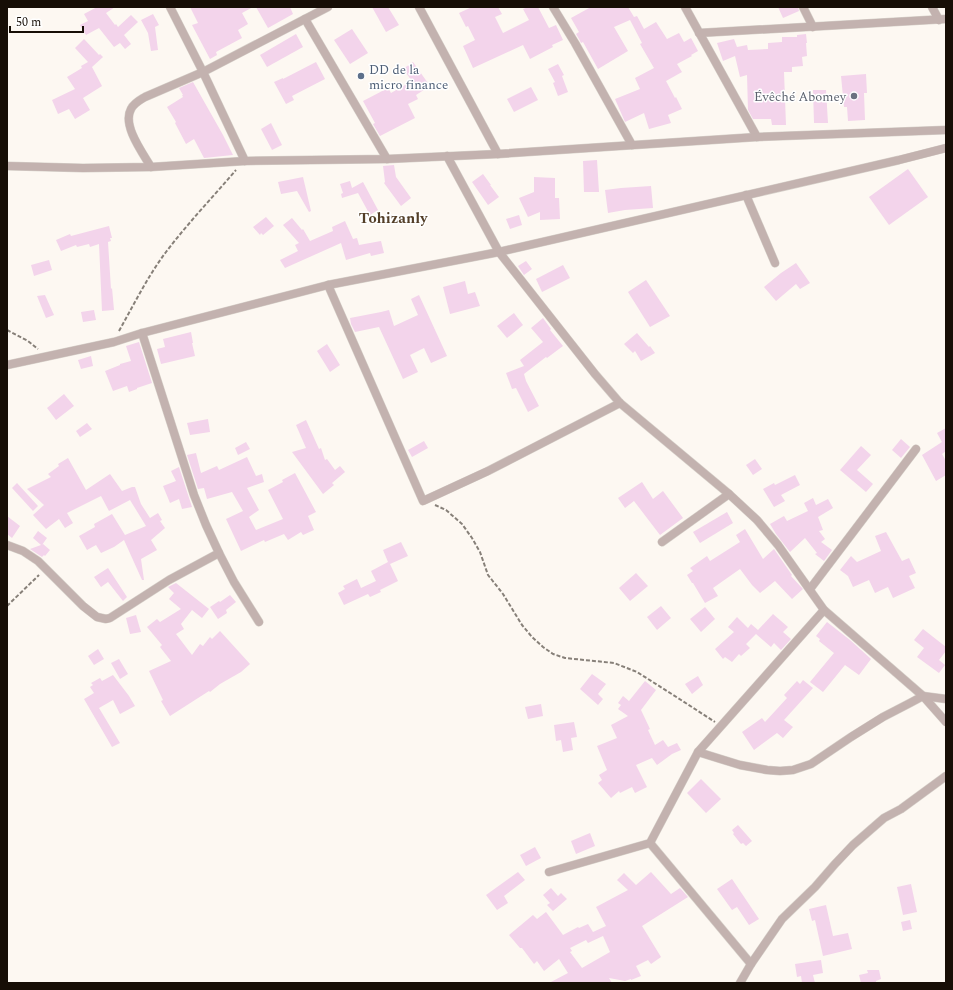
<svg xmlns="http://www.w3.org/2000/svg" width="953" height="990" font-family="Spectral,serif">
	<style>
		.building { fill: #f3d4eb; fill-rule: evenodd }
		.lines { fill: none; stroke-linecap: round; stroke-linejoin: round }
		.minor-casing { stroke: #d8d3cc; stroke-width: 9 }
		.path { stroke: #878079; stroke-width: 2; stroke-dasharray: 4 2; stroke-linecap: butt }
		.minor { stroke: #c3b2af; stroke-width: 8 }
		.service-dot { fill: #5c6f8a; stroke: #fff; stroke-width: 1.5 }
		.worship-dot { fill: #6b7280; stroke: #fff; stroke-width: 1.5 }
		.labels { text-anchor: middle; stroke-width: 3; stroke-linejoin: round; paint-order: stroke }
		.service-label { font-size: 13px; fill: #4e5e75; stroke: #fff; text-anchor: start }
		.worship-label { font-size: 13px; fill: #5b616d; stroke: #fff; text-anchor: end }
		.quarter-label { font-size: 15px; font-weight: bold; fill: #533e27; stroke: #fff }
	</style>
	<rect width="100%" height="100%" fill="#fdf8f2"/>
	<!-- building -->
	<g class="building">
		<polygon points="97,7 115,7 106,13 115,25 116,24 118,27 131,15 138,22 124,35 131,44 125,49 120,43 114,47 99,28 86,35 80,25 88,21 84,14"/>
		<polygon points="190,7 253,7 242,13 248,24 238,30 242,38 216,52 217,55 210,59 192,25 198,23"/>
		<polygon points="256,7 290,7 293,14 268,28"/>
		<polygon points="372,7 388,7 399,25 386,32"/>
		<polygon points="472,7 498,7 502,14 495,17 503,33 529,20 523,9 528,7 538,7 549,28 556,25 563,40 552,45 553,47 530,59 523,45 473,68 463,46 475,40 468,26 466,27 459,13"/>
		<polygon points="591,7 628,7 634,17 637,16 644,29 656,22 667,39 679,33 684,42 691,38 698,51 691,55 692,56 677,64 682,72 666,81 675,98 676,97 682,109 668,115 671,123 649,129 644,113 625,122 615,99 640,89 635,78 654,68 640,44 642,43 630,20 614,27 628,51 598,69 583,42 581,43 579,39 576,34 579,32 571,18"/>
		<polygon points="778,7 798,7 799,11 783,18"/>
		<polygon points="153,14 159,25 155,27 158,50 151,51 148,33 141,20"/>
		<polygon points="352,29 368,53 350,64 334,40"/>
		<polygon points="296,34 303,47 267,67 260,55"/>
		<polygon points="806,34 807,43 806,43 807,56 802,57 803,66 792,67 792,72 784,72 786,125 772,125 771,119 753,119 748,110 747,75 740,77 735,56 723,61 717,43 734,39 737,47 747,45 748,50 768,49 768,43 782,42 782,37 797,37 797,35"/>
		<polygon points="84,39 99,55 100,54 103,57 92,67 102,86 83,98 90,110 75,119 69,109 58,114 52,100 75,89 67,77 82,68 81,66 88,62 75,48"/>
		<polygon points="316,62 325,79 292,96 294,100 286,104 274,82 283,78 283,79"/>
		<polygon points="413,62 430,86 416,95 418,99 408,104 415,118 380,136 373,124 375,123 363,101 388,88 391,93 412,81 403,69"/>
		<polygon points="558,64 564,75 562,76 568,92 558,96 553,83 555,82 548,69"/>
		<polygon points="866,74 867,93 864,93 865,120 848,121 847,107 844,107 841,76"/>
		<polygon points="193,82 223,135 233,155 204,158 194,139 186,144 175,123 176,122 167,107 183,97 182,95 183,95 179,88"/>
		<polygon points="531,87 538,100 514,112 507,99"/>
		<polygon points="813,90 826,90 828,123 814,123"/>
		<polygon points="271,123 282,145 272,150 261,129"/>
		<polygon points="597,160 599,192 584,192 583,161"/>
		<polygon points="394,165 396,177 411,198 401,206 384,183 385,182 383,166"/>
		<polygon points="908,169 928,197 889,225 869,197"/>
		<polygon points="483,174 491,185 490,185 499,197 488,205 472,182"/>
		<polygon points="303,177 311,211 309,212 297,191 281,194 278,182"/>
		<polygon points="534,177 555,178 555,198 559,198 560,219 540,220 540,212 528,217 519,198 534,192"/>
		<polygon points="350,181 352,188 363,182 378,210 370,215 358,193 342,198 341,194 343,193 340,184"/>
		<polygon points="651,186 653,208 625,210 608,213 605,190 621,188"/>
		<polygon points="519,215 522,225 510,229 506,219"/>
		<polygon points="266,217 274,226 263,235 261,233 260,235 253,227"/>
		<polygon points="292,218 302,230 303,229 310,241 333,231 332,227 345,221 353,239 357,238 359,245 381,241 384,253 371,256 370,253 346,260 341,243 285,268 280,260 298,251 295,245 299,243 283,225"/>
		<polygon points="109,226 112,238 110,238 111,241 108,242 111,289 112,288 114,310 102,311 99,244 90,247 89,244 77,247 76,245 61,251 56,240 70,234 71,236"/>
		<polygon points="49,260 52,270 34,276 31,265"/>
		<polygon points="526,261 532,269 524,275 518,266"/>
		<polygon points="796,263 810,283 800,289 796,284 776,301 764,287 781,273"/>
		<polygon points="563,265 570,278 542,292 536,279"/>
		<polygon points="646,280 670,316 650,327 628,292"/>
		<polygon points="465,281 468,294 475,292 480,306 450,314 443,287"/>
		<polygon points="45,295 54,315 46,318 37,296"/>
		<polygon points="419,295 447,356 431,363 424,348 410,355 418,372 403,379 379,327 355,332 351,324 350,318 381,312 389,310 394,326 418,315 411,299"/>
		<polygon points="94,310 96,320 83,322 81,312"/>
		<polygon points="514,313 523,325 507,338 497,326"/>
		<polygon points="543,318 551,329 550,330 563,346 547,358 546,357 524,374 526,381 539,406 528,412 516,388 512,389 506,373 524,366 520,360 543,342 531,328"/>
		<polygon points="191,332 193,343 192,343 195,356 161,364 157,349 165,347 163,339"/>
		<polygon points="637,333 649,347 650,346 655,353 641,361 635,351 633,353 624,344"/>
		<polygon points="139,342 152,383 137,388 137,389 129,392 127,386 113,391 105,371 120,365 120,364 131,361 126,346"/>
		<polygon points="327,344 340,365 330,372 317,351"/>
		<polygon points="91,356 93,366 81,369 78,360"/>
		<polygon points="64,394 74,406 56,420 47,408"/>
		<polygon points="208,419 210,432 190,435 187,423"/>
		<polygon points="306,420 319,449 321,448 325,460 327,459 335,470 340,466 345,472 332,483 334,485 323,494 292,452 306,448 296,425"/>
		<polygon points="87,423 92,429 80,437 76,431"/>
		<polygon points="946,428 946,451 942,454 946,461 946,475 936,481 922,455 942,442 937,433"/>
		<polygon points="901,439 910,447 901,458 892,450"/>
		<polygon points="424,441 428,448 412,457 408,450"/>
		<polygon points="246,442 250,449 238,455 235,448"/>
		<polygon points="861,446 871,455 857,470 873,484 866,492 840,470"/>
		<polygon points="196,453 201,473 217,466 219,470 247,457 256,476 262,474 264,482 247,488 259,510 249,517 256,530 283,519 268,490 283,482 282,480 295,473 316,512 308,516 314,530 303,535 301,532 288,540 284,534 265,542 264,540 241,551 226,519 243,511 232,492 207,499 204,488 198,489 187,455"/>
		<polygon points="68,458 86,490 110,474 122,491 132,487 135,487 141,504 150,518 158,513 162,520 160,521 165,528 151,540 157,550 141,559 144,580 142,580 124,540 114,547 101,553 96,545 87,550 79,536 95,527 94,524 112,514 125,535 146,526 130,500 109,511 101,496 67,513 73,523 65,528 59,519 46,529 33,515 44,505 27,489 51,477 48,474 59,466 58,464"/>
		<polygon points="755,459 762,469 753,475 746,465"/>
		<polygon points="179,467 192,507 182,509 179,499 170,503 163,486 176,481 171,471"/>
		<polygon points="795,475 800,485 781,495 785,501 774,507 763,489 774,483 775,485"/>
		<polygon points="642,482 653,499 663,491 683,518 660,535 634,501 625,508 618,498"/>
		<polygon points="17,483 38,506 33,511 12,488"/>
		<polygon points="813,498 816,505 828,499 833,508 818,517 823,530 819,531 825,539 821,542 832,550 824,561 815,554 817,553 805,538 790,552 776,534 770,524 784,516 787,521 808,511 804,503"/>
		<polygon points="727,512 733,523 700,543 693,532"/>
		<polygon points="7,516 20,526 12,538 7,534"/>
		<polygon points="745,529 763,559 774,549 792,575 791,576 803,589 792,599 775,581 760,593 752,585 740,569 713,588 718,596 705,603 693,583 692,583 687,575 693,571 690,568 707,556 710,561 740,542 736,535"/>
		<polygon points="38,531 47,538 42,545 43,544 50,550 45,556 44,555 42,557 30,549 41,545 33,538"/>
		<polygon points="886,532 902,561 909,558 916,573 909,576 915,588 893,598 888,587 875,593 869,580 853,587 848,576 840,570 851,556 857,562 881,551 875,536"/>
		<polygon points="401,542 408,556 390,564 398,581 380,590 381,592 370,597 368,594 344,605 338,593 345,589 343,586 357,579 361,588 376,581 371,571 388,562 383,550"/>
		<polygon points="108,568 127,597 123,601 108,582 101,587 94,577"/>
		<polygon points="636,573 648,586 630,601 619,588"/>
		<polygon points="176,583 209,609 202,618 192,610 181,624 184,629 176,634 192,655 200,644 203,646 210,637 212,639 220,631 250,664 241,672 220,684 210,692 209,691 170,716 161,701 163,700 149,671 171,661 160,647 162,645 147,627 157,619 160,622 181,609 169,599 174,593 168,587"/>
		<polygon points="230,595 236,602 226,610 227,613 218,619 210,607 219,601 220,602"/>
		<polygon points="661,606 671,618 657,630 647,617"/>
		<polygon points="705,607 715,619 701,632 690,619"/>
		<polygon points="773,614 788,627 783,632 791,639 781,650 774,643 771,647 756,634 746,644 750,648 741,656 739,654 732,662 725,657 723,659 715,649 734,632 728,627 737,617 748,628 751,624 758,630"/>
		<polygon points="136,615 141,632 130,634 126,618"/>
		<polygon points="827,622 850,640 871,659 859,675 845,665 823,692 810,682 834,653 819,641 820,639 816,636"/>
		<polygon points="923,629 946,647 946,651 939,660 945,665 939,673 917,657 924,648 914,640"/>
		<polygon points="98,649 104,659 94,665 88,656"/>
		<polygon points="119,659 128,674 120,679 111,663"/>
		<polygon points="592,674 606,684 598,694 603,699 598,705 580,689"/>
		<polygon points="113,675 129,696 135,706 120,714 113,700 99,708 120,743 112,747 84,699 94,693 90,687 93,685 91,683 100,678 102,681"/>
		<polygon points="698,676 703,685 692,694 685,684"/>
		<polygon points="803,680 813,688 784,720 793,727 783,738 777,733 754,750 742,732 762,718 765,722 787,698 784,695 797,681 800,684"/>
		<polygon points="645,681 656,690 641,710 650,729 648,730 655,745 663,740 668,747 677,743 681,750 672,754 657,765 652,758 636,765 647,787 635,793 632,787 620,793 619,791 611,798 598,783 602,780 599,775 607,770 597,746 617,738 611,725 628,716 618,709 621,705 618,703 623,696 629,701"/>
		<polygon points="541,704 543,716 528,719 525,707"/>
		<polygon points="574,722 577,737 571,738 573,750 563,752 561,740 556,741 554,725"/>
		<polygon points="701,779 721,799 706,813 687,793"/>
		<polygon points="738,825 752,841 746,846 743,843 741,844 733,834 734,833 732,830"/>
		<polygon points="590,833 595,846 576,854 571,841"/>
		<polygon points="535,847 541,858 526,866 520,855"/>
		<polygon points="518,872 525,880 504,896 508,903 497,910 486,895"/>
		<path d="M651,872L671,894L680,888L688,897L642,926L661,957L651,964L648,960L636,966L641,976L631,980V979L625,981L609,978L612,983H549L568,973L559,959L544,971L537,961L534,964L522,948H520L509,935L533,915L537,919L546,912L563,935L578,927L579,928L588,924L593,932L606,926L596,907L628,890L617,880L624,873L636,885ZM603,936L610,952L582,968L570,952L572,951L570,948L586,940L588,943Z"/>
		<polygon points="732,879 759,919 749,925 737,907 732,910 717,889"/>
		<polygon points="911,884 917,912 903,915 897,887"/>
		<polygon points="551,888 558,896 561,893 567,899 553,911 547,905 550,903 543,895"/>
		<polygon points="826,905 833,936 848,933 852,949 823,956 815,920 812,921 809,909"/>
		<polygon points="910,920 912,929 903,931 901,922"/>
		<polygon points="821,960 823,973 813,975 815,983 802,983 801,976 797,977 795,964"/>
		<polygon points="867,970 879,970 881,979 876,981 876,983 861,983 859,975 868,973"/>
	</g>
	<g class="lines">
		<defs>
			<g id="minor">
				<polyline points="170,7 203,72 245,161"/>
				<polyline points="419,7 498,154"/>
				<polyline points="553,7 575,43 632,145"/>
				<polyline points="685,7 757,137"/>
				<polyline points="803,7 813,27"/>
				<polyline points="932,7 939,20"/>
				<polyline points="305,19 387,159"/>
				<polyline points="699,33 946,19"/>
				<polyline points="447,156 499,252 595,374 620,403 729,494 757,520 778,545 824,610 923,696 946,722"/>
				<polyline points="7,166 83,168 151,167 245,161 387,159 498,154 757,137 946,130"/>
				<path d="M151,167C142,152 122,125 131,109C134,103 140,100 145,97L203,72L328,7"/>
				<polyline points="746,195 775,263"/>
				<polyline points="328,285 423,501 488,471 620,403"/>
				<polyline points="142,333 194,495 206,525 219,553 234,582 259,622"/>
				<polyline points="7,365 114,342 142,333 328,285 499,252 899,160 946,148"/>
				<polyline points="662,542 729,494"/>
				<polyline points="7,545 23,551 38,561 83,606 97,617 106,619 110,618 169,580 219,553"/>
				<polyline points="810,589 916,449"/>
				<polyline points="698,752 740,765 767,770 780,771 793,770 811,764 851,737 883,717 910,703 923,696 946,699"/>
				<polyline points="650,843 751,964"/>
				<polyline points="549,872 650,843 698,752 824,610"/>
				<polyline points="740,983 751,964 782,919 815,887 835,864 853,845 884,818 901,809 946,776"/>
			</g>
		</defs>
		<!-- minor casing -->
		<use href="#minor" class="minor-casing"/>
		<!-- path -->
		<g class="path">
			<polyline points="7,330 28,341 38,349"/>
			<path d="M119,331C134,304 148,276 166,252C188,223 213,197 236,170"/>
			<polyline points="435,505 446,510 462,524 472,538 480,552 488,575 492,580 503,594 522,625 532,637 543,647 553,654 565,658 614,663 637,672 678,698 715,722"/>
			<polyline points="7,606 39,575"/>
		</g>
		<!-- minor -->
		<use href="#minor" class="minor"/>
	</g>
	<!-- markers -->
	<circle class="service-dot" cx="361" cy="76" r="4"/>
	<circle class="worship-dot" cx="854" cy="96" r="4"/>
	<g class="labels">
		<!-- service labels -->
		<g class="service-label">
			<text x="369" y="74">DD de la<tspan x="369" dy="15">micro finance</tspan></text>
		</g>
		<!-- worship labels -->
		<g class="worship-label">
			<text x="846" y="101">Évêché Abomey</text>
		</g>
		<!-- quarter labels -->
		<g class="quarter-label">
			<text x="393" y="223">Tohizanly</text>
		</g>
	</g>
	<!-- border -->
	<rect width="953" height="990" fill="none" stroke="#170e06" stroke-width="16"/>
	<!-- scale -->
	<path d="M10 26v6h73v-6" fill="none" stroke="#170e06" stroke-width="2"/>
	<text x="16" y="26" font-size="12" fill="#170e06" stroke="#ffffff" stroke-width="3" paint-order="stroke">50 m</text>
</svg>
